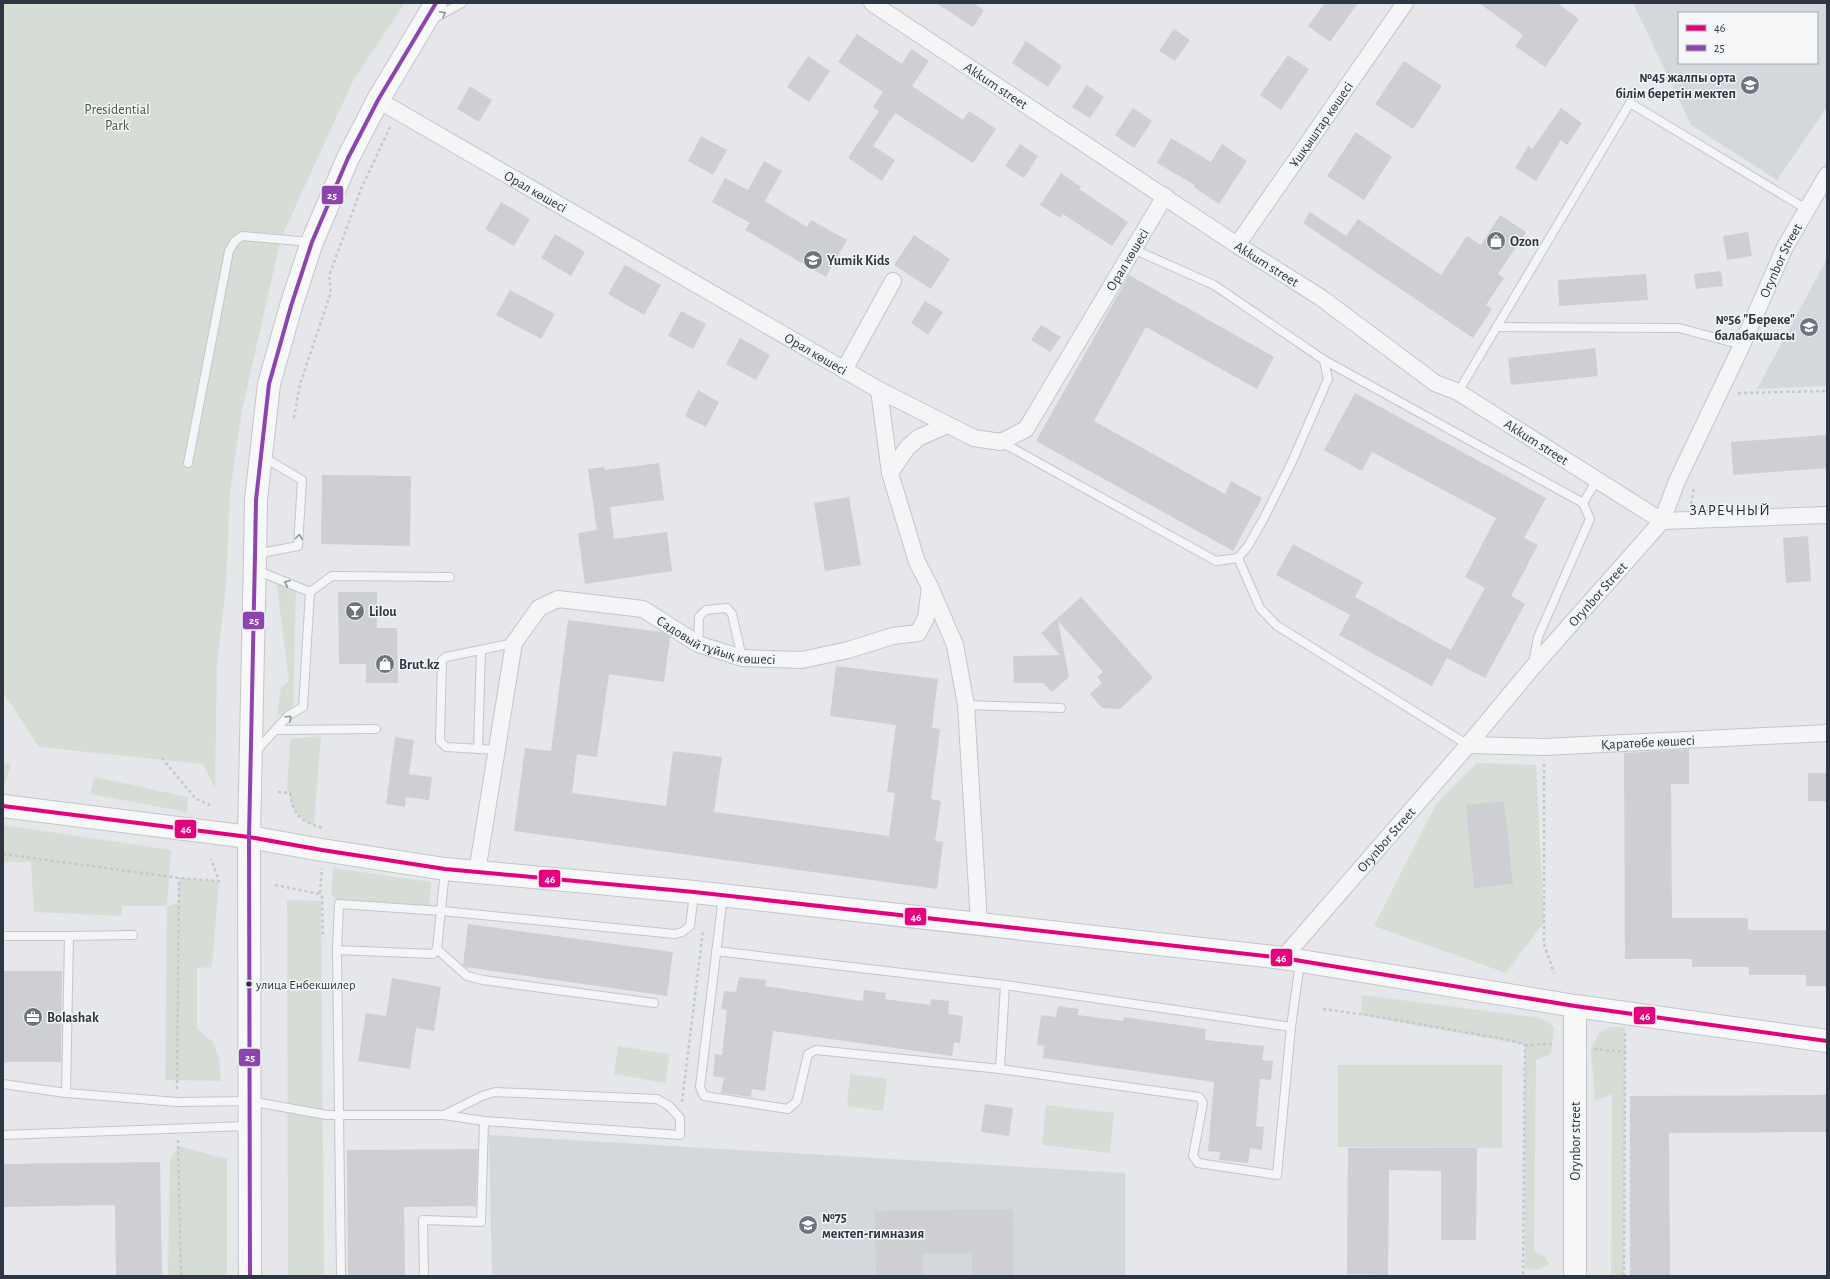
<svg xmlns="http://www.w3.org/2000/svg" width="1830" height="1279" font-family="'Alegreya Sans',sans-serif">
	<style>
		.built { fill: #d4d7dc; fill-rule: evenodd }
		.green { fill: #d6ddd6 }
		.building { fill: #cecfd2 }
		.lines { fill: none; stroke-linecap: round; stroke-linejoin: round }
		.lane-casing { stroke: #c3c5c8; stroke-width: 10 }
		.street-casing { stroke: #c3c5c8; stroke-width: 18 }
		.secondary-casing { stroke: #c3c5c8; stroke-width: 24 }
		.path { stroke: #c5c8c9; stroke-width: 2.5; stroke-dasharray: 3 3; stroke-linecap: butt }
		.lane { stroke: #f4f5f6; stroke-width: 8 }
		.street { stroke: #f4f5f6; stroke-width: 16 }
		.secondary { stroke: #f7f8f8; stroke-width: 22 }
		.bus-1-casing { stroke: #f4f6f8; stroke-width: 7 }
		.bus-2-casing { stroke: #f4f6f8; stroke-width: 7 }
		.bus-1 { stroke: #e5007d; stroke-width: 4 }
		.bus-2 { stroke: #8e44ad; stroke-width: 4 }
		.oneway { stroke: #90969c }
		.bus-dot { fill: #2d3642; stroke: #f4f6f8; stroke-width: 1.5 }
		.labels { text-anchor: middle; stroke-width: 3; stroke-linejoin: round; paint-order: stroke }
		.bus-label { font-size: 13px; fill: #2d3642; stroke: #f4f6f8; text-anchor: start }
		.poi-label { font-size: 14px; font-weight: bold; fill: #2d3642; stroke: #f4f6f8; text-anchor: start }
		.street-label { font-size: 14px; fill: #2d3642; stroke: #f4f6f8 }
		.park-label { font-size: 14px; fill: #445c3b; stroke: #f4f6f8 }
		.neighbourhood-label { font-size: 15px; letter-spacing: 1px; fill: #1f2733; stroke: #f4f6f8 }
		.line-badge { stroke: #f4f6f8; stroke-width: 1.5 }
		.badge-label { font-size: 11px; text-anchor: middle; font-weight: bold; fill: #fff }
	</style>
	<rect width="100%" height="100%" fill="#e5e7ea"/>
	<!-- built -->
	<g class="built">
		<path d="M1633,3H1827V107L1777,180L1691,125ZM1679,13H1817V63H1679Z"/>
		<polygon points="1827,259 1827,386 1757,389 1822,268"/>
		<polygon points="489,1135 1125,1173 1125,1276 492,1276"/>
	</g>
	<!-- green -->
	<g class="green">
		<polygon points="3,3 405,3 353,81 281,238 242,410 230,492 226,586 217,663 215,788 203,764 39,747 3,692"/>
		<polygon points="276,578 296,586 293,713 289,715 277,715 281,687 289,682"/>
		<path d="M321,736L314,825C298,818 292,810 290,793L287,792L290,739Z"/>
		<polygon points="3,763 11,764 5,784 3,784"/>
		<polygon points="1477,763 1536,765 1544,922 1506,973 1374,926 1436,804"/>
		<polygon points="94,777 188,797 187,812 90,794"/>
		<polygon points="3,825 171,850 167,906 179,903 179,878 219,881 212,967 197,968 197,1029 213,1042 219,1058 221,1081 165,1080 167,906 122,906 122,916 34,912 31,862 3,862"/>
		<polygon points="333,868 431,882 429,910 339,904 331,893"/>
		<polygon points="287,900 321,901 324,1276 288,1276"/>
		<polygon points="1362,995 1541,1018 1554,1027 1551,1054 1536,1060 1534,1251 1545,1257 1549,1264 1539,1270 1525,1269 1525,1045 1361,1015"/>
		<polygon points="1609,1027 1625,1027 1624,1276 1611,1276 1612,1094 1595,1101 1591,1049 1599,1033"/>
		<polygon points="618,1046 670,1054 665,1083 614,1074"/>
		<polygon points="1338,1065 1502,1065 1502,1148 1338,1147"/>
		<polygon points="850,1074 887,1079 883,1111 847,1106"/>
		<polygon points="1046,1105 1114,1113 1110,1153 1042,1145"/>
		<polygon points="178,1146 227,1159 227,1276 168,1276 170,1160"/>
	</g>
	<!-- building -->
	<g class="building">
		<polygon points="936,3 973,3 984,10 973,27"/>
		<polygon points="1325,3 1358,3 1330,42 1308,26"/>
		<polygon points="1479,3 1557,3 1579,19 1545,67 1515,46 1523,35"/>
		<polygon points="1174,29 1190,40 1175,61 1159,51"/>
		<polygon points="857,34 902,64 911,49 929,61 912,86 963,120 969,111 996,129 973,163 895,113 873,146 895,160 882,181 848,158 879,111 873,107 883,92 838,62"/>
		<polygon points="1026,41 1062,66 1048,87 1012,63"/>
		<polygon points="1288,55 1309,69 1281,110 1260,95"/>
		<polygon points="808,56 830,71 809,102 787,87"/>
		<polygon points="1404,61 1442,86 1413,129 1375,104"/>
		<polygon points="1087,85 1104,97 1090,118 1072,107"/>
		<polygon points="470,86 492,100 479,122 457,109"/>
		<polygon points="1133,108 1152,121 1134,148 1115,135"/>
		<polygon points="1561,108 1582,123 1567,145 1561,140 1536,181 1515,168 1528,146 1532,149"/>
		<polygon points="1356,132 1392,157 1364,200 1327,176"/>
		<polygon points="701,136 727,150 713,175 688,161"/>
		<polygon points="1171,138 1211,162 1222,144 1247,161 1219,204 1194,187 1195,185 1157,163"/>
		<polygon points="1020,144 1038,156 1024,178 1005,166"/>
		<polygon points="764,161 782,171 765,201 807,227 811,220 847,240 826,277 745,230 750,223 712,202 725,178 748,190"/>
		<polygon points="1061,173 1081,187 1079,189 1128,222 1112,246 1063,214 1060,218 1040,205"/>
		<polygon points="501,202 530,219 514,246 485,229"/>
		<polygon points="1310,212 1346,236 1358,219 1441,275 1467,236 1481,245 1500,215 1526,232 1498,274 1504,278 1486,305 1492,309 1473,338 1303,223"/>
		<polygon points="1748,232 1752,256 1727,260 1723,236"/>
		<polygon points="555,234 585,252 571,276 541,258"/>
		<polygon points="914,235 950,259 931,289 894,265"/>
		<polygon points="625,265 661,285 644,315 608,294"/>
		<polygon points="1721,271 1723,286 1696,289 1694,274"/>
		<polygon points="1646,274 1648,300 1559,306 1558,280"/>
		<polygon points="1129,275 1274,357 1257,389 1146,327 1094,421 1225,494 1231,481 1262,498 1233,551 1036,441"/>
		<polygon points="510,290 555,314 541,339 496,315"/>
		<polygon points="925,301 943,312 928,335 911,323"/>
		<polygon points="681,311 706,324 693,349 668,336"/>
		<polygon points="1041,325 1061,337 1050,352 1031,340"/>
		<polygon points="740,338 770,355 756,380 726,364"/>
		<polygon points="1595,348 1598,376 1511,385 1508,358"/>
		<polygon points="698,390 719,402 706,427 685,416"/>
		<polygon points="1355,393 1546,498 1524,538 1538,545 1511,596 1525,604 1485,678 1447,658 1432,686 1339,635 1350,615 1276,575 1293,544 1363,582 1355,597 1451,650 1485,588 1465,577 1496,518 1372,452 1362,471 1324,450"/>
		<polygon points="1827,435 1827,468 1733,475 1731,442"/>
		<polygon points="659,463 664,500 610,507 614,539 667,532 672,571 585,584 578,533 597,530 588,469 604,467 605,470"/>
		<polygon points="322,475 411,476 410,546 321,544"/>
		<polygon points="849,497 861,565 825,571 814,503"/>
		<polygon points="1808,536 1811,581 1786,583 1783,538"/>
		<polygon points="338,592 377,592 377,628 397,628 398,683 366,683 366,664 339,664"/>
		<polygon points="1081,597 1153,678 1120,709 1102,708 1090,694 1102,683 1097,677 1103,672 1058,621 1069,677 1052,692 1043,683 1014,683 1013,656 1060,655 1041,633"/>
		<polygon points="568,620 662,632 670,637 664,682 609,674 597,757 577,754 572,793 666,806 673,751 722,757 714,812 889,836 895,793 887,792 896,725 830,716 836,666 938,679 932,728 940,729 931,799 941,801 935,841 943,842 937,889 514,831 525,748 551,751"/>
		<polygon points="395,737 414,740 409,774 432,777 429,800 406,797 405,807 386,804"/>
		<polygon points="1689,749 1689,784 1671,784 1672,918 1748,918 1748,930 1827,930 1827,986 1806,986 1806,975 1749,975 1749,967 1692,967 1692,959 1625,959 1624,753"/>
		<rect x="1808" y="773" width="19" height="28"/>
		<polygon points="1504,801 1513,884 1474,888 1466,805"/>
		<polygon points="468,924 673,952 667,996 465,967 463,965"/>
		<polygon points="3,971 62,971 61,1062 3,1062"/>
		<polygon points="739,977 766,980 765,986 863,1001 864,990 886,993 885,999 930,1005 931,999 949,1001 948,1014 963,1016 960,1043 954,1042 952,1056 773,1031 765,1091 752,1089 751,1097 721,1093 724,1078 713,1076 715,1054 722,1055 727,1010 721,1009 724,991 736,992"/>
		<polygon points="392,978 441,987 434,1031 416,1028 410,1069 358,1061 366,1013 386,1016"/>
		<polygon points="1058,1006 1079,1009 1078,1015 1123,1021 1124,1017 1206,1029 1205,1040 1264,1046 1262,1060 1273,1061 1271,1080 1260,1079 1256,1126 1264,1127 1262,1150 1250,1148 1248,1163 1219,1160 1220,1152 1208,1151 1214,1082 1043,1058 1044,1046 1037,1045 1041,1015 1056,1017"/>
		<polygon points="1827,1095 1827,1132 1669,1133 1670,1276 1630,1276 1630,1096"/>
		<polygon points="985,1104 1013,1108 1009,1136 981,1132"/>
		<polygon points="1348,1148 1477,1148 1476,1240 1441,1240 1441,1171 1389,1170 1388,1275 1347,1274"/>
		<polygon points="478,1149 476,1206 404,1207 405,1276 348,1276 347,1150"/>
		<polygon points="160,1162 162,1276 116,1276 115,1205 3,1207 3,1164"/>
		<polygon points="1013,1209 1014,1276 972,1276 972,1254 923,1254 923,1276 876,1276 875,1211"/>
	</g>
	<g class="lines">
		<defs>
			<g id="lane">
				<polyline points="433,19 462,3"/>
				<polyline points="1497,327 1679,328 1742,345"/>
				<polyline points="1324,360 1583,503 1590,519 1538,637 1533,663"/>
				<polyline points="1458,392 1630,103 1808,210"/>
				<polyline points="1001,442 1216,561 1238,558 1248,546 1264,518 1291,464 1328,379 1324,360 1214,285 1133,249"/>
				<polyline points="188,463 229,251 235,241 242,236 310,242"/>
				<polyline points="1583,503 1597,480"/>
				<polyline points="256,554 298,546 302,480 263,457"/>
				<polyline points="1238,558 1260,608 1276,625 1468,745"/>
				<polyline points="310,592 332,576 450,577"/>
				<polyline points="698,644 699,617 706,610 727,608 732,614 742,658"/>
				<polyline points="966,705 1061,708"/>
				<polyline points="277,730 376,729"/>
				<polyline points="478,749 481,650"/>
				<polyline points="497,750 446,747 440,741 442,660 446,657 514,643"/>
				<polyline points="255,752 289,715 303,707 310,592 256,570"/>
				<polyline points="3,936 69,936"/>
				<polyline points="437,949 467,976 483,980 654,1003"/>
				<polyline points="337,950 433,954 437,949 445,870"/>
				<polyline points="716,951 1005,985 1291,1027 1277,1175 1198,1163 1193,1156 1203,1103 1199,1097 1000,1069 816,1050 808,1054 797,1101 788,1109 704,1096 700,1087 723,896"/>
				<polyline points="1291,1027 1300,962"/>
				<polyline points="1000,1069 1005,985"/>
				<polyline points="3,1084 66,1093 177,1102 249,1101 327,1115 444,1115 484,1121 680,1135 680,1118 669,1106 657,1099 495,1092 482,1096 444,1115"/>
				<polyline points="66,1093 69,936 133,935"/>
				<polyline points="3,1135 248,1126"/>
				<polyline points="341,1276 337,950 339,904 442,911 675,934 682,932 690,926 694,894"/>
				<polyline points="424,1276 423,1220 481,1222 484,1121"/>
			</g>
			<g id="street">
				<path id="s1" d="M872,3L1237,245L1320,297L1435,383L1458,392L1662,521L1827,515"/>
				<path id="s2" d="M378,100L879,390L974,438L1001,442L1026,429L1165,196"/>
				<path id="s3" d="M1237,245L1405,3"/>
				<polyline points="844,370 893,281"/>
				<polyline points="890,473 907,448 918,438 947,425"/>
				<polyline points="930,587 955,645 966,705 979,923"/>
				<path id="s4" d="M1468,745L1544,747L1827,733"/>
				<path id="s5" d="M477,872L514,643L539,608L558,599L643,609L698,644L742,658L802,660L848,650L893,636L918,633L926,618L930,587L917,562L890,473L879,390"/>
				<path id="s6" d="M1283,958L1468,745L1532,668L1662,521L1677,481L1742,345L1785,247L1827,175"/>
			</g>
			<g id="secondary">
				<polyline points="3,806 249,837 322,850 445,869 694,892 1283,958 1575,1006 1827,1041"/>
				<polyline points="250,1276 249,837 255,555 256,500 269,384 291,306 312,242 348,158 378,100 436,3"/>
				<polyline points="1575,1276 1575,1006"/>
			</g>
		</defs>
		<!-- lane casing -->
		<use href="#lane" class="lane-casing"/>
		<!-- street casing -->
		<use href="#street" class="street-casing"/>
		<!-- secondary casing -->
		<use href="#secondary" class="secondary-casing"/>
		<!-- path -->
		<g class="path">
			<polyline points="1738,393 1827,391"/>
			<polyline points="294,418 300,384 331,292 329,276 361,189 390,127"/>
			<polyline points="1691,504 1694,487"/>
			<polyline points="162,758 196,799 210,805"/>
			<polyline points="1544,764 1544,944 1554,973"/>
			<path d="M278,792L290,793C293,816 302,822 323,828"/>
			<polyline points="3,854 179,878 219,881 211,859"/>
			<polyline points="275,885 320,894 322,897 323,938"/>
			<polyline points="320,893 322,868"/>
			<polyline points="1323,1009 1367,1015 1510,1040 1525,1045 1523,1276"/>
			<polyline points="1525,1045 1552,1044"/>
			<polyline points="1594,1049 1625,1052"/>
			<polyline points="177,1089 179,878"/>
			<polyline points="682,1102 703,930"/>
			<polyline points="178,1140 181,1276"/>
			<polyline points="1624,1276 1625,1033"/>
		</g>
		<!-- lane -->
		<use href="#lane" class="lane"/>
		<!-- street -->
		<use href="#street" class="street"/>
		<!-- secondary -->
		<use href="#secondary" class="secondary"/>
		<defs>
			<polyline id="bus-1" points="3,806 249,837 322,850 445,869 694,892 1283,958 1575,1006 1827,1041"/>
			<polyline id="bus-2" points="250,1276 249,837 255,555 256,500 269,384 291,306 312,242 348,158 378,100 436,3"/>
		</defs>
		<!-- bus-1 casing -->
		<use href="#bus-1" class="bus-1-casing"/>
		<!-- bus-2 casing -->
		<use href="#bus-2" class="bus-2-casing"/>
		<!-- bus-1 -->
		<use href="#bus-1" class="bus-1"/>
		<!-- bus-2 -->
		<use href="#bus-2" class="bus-2"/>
	</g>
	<!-- one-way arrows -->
	<defs><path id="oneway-chevron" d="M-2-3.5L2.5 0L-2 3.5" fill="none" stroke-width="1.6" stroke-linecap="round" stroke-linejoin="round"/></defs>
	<g class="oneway">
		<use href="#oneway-chevron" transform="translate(443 14) rotate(-27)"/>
		<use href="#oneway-chevron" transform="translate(299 537) rotate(-86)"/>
		<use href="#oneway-chevron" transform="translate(287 583) rotate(-157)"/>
		<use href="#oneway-chevron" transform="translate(289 718) rotate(-43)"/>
	</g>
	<!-- icons -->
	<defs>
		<symbol id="school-disc" viewBox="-11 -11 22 22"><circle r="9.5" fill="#6d747d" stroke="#f4f6f8"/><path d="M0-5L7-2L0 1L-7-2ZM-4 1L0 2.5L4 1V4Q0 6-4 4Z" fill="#fff"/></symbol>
		<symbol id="shop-disc" viewBox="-11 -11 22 22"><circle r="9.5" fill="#6d747d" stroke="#f4f6f8"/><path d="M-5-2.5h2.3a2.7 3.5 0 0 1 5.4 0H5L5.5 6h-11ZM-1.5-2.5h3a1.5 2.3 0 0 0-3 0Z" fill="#fff"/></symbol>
		<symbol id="bar-disc" viewBox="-11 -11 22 22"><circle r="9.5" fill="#6d747d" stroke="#f4f6f8"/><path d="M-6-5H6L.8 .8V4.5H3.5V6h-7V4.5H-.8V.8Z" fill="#fff"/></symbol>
		<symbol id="office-disc" viewBox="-11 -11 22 22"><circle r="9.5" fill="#6d747d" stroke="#f4f6f8"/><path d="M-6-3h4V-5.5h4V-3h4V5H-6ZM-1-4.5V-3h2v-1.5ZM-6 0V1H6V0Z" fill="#fff"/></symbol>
	</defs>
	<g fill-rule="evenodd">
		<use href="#school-disc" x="1739" y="74" width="22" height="22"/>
		<use href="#shop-disc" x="1485" y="230" width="22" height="22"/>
		<use href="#school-disc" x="802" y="249" width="22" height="22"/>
		<use href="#school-disc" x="1798" y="316" width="22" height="22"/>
		<use href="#bar-disc" x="344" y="600" width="22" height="22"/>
		<use href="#shop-disc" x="374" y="653" width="22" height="22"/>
		<use href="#office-disc" x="22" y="1006" width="22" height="22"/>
		<use href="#school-disc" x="797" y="1214" width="22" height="22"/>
	</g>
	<!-- markers -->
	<circle class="bus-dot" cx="249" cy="984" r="3.5"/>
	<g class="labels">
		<!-- bus labels -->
		<g class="bus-label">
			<text x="256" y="989">улица Енбекшилер</text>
		</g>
		<!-- poi labels -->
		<g class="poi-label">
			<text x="1736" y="82" text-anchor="end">№45 жалпы орта<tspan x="1736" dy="16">білім беретін мектеп</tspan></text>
			<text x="1510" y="246">Ozon</text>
			<text x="827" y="265">Yumik Kids</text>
			<text x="1795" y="324" text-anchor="end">№56 "Береке"<tspan x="1795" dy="16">балабақшасы</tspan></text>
			<text x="369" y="616">Lilou</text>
			<text x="399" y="669">Brut.kz</text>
			<text x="47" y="1022">Bolashak</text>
			<text x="822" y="1222">№75<tspan x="822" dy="16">мектеп-гимназия</tspan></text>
		</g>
		<!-- street labels -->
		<g class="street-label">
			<text dy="5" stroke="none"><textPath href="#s1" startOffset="149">Akkum street</textPath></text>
			<text dy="5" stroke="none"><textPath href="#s3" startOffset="147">Ұшқыштар көшесі</textPath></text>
			<text dy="5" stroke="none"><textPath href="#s2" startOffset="182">Орал көшесі</textPath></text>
			<text dy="5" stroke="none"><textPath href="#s2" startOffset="938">Орал көшесі</textPath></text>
			<text dy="5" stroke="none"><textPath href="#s6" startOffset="865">Orynbor Street</textPath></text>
			<text dy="5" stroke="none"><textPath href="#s1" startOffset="473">Akkum street</textPath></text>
			<text dy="5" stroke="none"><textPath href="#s2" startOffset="506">Орал көшесі</textPath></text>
			<text dy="5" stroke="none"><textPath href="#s1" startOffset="797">Akkum street</textPath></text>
			<text dy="5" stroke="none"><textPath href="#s6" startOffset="481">Orynbor Street</textPath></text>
			<text dy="5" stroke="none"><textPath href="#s5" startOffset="463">Садовый тұйық көшесі</textPath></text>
			<text dy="5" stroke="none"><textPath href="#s4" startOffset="180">Қаратөбе көшесі</textPath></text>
			<text dy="5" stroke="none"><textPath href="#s6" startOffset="157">Orynbor Street</textPath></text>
			<text transform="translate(1575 1141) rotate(-90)" y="5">Orynbor street</text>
		</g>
		<!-- park labels -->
		<g class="park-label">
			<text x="117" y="114">Presidential<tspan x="117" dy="16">Park</tspan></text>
		</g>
		<!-- neighbourhood labels -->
		<g class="neighbourhood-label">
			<text x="1730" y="515">ЗАРЕЧНЫЙ</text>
		</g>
	</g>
	<g class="line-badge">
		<rect x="321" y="185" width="23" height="20" rx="4" fill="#8e44ad"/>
		<rect x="242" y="611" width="23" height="19" rx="4" fill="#8e44ad"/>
		<rect x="174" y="819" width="23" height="20" rx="4" fill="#e5007d"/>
		<rect x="538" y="869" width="23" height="19" rx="4" fill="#e5007d"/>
		<rect x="904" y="907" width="23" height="19" rx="4" fill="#e5007d"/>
		<rect x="1270" y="948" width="23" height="19" rx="4" fill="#e5007d"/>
		<rect x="1633" y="1006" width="23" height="19" rx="4" fill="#e5007d"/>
		<rect x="238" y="1048" width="23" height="19" rx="4" fill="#8e44ad"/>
	</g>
	<g class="badge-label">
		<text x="332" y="199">25</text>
		<text x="254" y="624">25</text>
		<text x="186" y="833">46</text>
		<text x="550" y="883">46</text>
		<text x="916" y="921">46</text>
		<text x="1281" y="962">46</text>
		<text x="1645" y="1020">46</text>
		<text x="250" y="1061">25</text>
	</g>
	<!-- border -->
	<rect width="1830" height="1279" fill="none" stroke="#2d3642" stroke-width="8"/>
	<!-- legend -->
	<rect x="1678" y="12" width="140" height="52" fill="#f4f6f8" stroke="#a4a9af"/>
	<rect x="1686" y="25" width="20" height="6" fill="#e5007d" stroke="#a4a9af"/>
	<text x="1714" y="32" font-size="12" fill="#2d3642">46</text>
	<rect x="1686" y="45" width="20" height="6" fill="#8e44ad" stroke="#a4a9af"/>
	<text x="1714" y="52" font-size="12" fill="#2d3642">25</text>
</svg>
